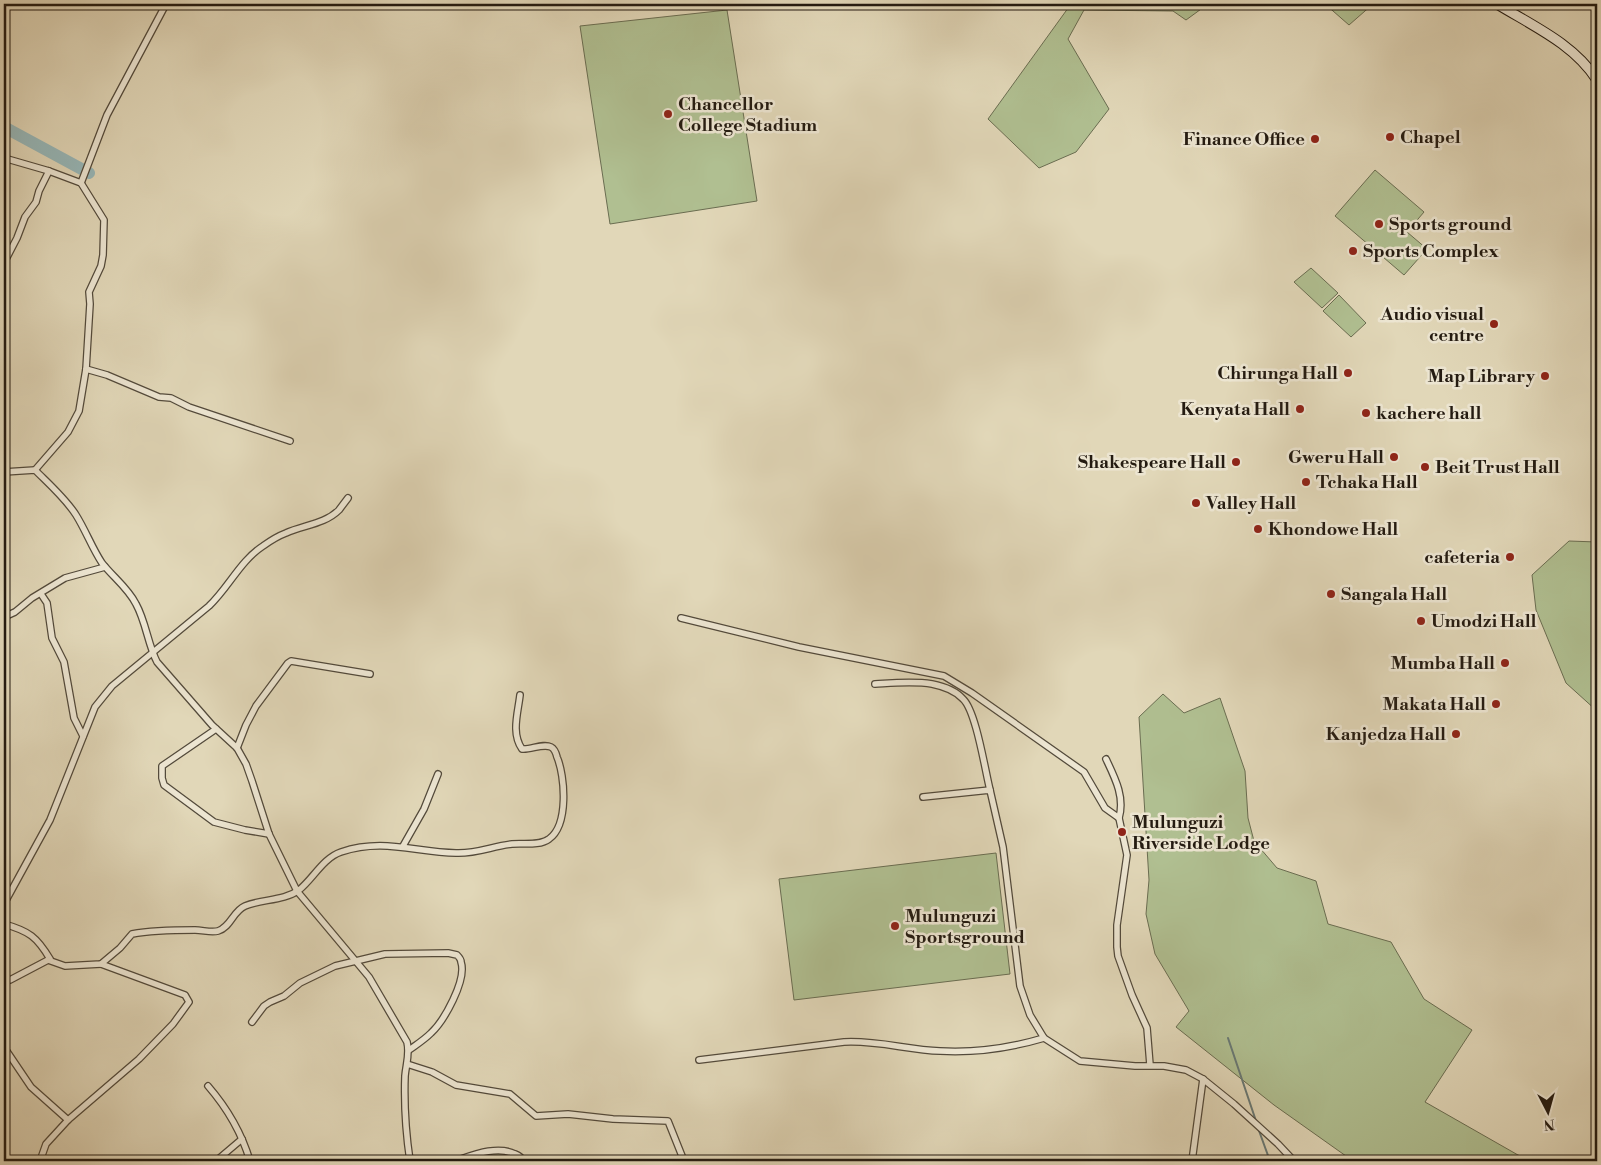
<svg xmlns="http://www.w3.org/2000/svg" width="1601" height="1165" font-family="'Libre Bodoni',serif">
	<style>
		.green { fill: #b0bf91; stroke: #6a6d51 }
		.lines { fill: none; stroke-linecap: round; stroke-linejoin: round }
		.stream { stroke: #697975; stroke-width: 2 }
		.river { stroke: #97b7b8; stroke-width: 12 }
		.street-casing { stroke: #534a3b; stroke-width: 8 }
		.secondary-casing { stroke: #241b11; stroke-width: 11 }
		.street { stroke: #ece5d1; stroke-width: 5.5 }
		.secondary { stroke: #ece5d1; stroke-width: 9 }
		.poi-dot { fill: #8f2418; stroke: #ece5d1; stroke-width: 2 }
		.labels { text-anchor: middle; stroke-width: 5; stroke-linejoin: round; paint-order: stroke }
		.poi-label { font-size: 18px; font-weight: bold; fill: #241b11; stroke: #ece5d1; text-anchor: start }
	</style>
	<rect width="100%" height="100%" fill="#e1d7b8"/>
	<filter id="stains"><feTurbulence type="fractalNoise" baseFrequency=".004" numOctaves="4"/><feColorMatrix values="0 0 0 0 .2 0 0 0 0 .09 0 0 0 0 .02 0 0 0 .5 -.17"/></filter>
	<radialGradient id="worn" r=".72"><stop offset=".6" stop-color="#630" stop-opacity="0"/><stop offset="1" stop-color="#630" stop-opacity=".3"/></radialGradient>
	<!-- green -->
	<g class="green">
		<polygon points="1071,4 1208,4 1186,20 1173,11 1084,10 1068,39 1109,109 1076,152 1039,168 988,119"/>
		<polygon points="1325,4 1373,4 1349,25"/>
		<polygon points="727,10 757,201 610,224 580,26"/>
		<polygon points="1375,170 1424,212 1407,232 1427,249 1404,275 1335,216"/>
		<polygon points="1311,268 1338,293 1322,308 1294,282"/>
		<polygon points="1339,295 1366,323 1351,337 1323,311"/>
		<polygon points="1569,541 1597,542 1597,711 1566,683 1536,610 1532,575"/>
		<polygon points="1163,694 1184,713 1220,698 1245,771 1248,818 1254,841 1277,868 1316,881 1328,924 1391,942 1424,999 1472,1030 1425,1102 1518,1155 1534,1161 1353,1161 1274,1105 1176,1027 1189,1011 1155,954 1146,914 1149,880 1139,717"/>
		<polygon points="996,853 1010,974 794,1000 779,879"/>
		<polygon points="484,1153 514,1154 521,1161 461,1161"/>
	</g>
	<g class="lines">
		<!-- stream -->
		<g class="stream">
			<polyline points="1228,1038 1256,1121"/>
			<polyline points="1258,1128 1270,1161"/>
		</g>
		<!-- river -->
		<polyline class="river" points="4,127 89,173"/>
		<defs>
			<g id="street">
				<polyline points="4,158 49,171 81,183 104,220 103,255 101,266 89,292 90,304 86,369 79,411 68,432 35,470"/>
				<polyline points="81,183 107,115 166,4"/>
				<polyline points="4,263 17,238 25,217 36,202 39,191 49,171"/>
				<polyline points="86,369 107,375 159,397 171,398 189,407 290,441"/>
				<path d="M4,472L35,470C49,484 66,499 76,515C86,531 92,548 102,563C113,577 128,588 136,604C146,622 148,645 157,662L212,725L237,748L246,764L252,781L269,834L297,891L369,977L407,1042C410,1054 406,1064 405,1076C404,1104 406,1134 410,1161"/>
				<polyline points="41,594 47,603 52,638 64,662 74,718 83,736"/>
				<polyline points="4,617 15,612 32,598 65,578 105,567"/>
				<polyline points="681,618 799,647 944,676 972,693 1084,772 1105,808 1119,818 1127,855 1117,925 1117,947 1118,956 1132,995 1147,1028 1150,1065"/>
				<polyline points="4,660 4,673"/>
				<path d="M875,684C893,683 913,681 932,684C942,686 956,691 963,699C976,711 985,770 990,790"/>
				<polyline points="216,729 162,766 162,778 164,785 214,822 245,830 269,834"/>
				<polyline points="237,748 246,725 256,706 288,663 291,661 370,674"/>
				<path d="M1106,759C1115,778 1125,797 1119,818"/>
				<polyline points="923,797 990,790 1003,847 1020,986 1030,1015 1044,1038 1080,1061 1135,1066 1164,1066 1186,1070 1203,1079 1234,1104 1278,1144 1294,1161"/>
				<polyline points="403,846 424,809 438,774"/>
				<path d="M4,904L50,820L95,707L112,686L209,606C229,587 240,561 263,546C270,541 278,536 286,533C304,525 325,524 339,510C342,506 345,502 348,498"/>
				<path d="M4,924C29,931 37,937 50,959"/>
				<path d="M4,982L10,980L48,960L65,966L101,964L120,948L132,934C153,930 174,930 195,930C203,930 211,933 218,931C231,927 233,911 245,906C262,899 284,901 299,890C313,879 323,858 341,852C383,838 414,852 456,853C476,854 493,846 512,844C523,843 540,846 549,839C569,825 565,776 557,757C556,753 555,749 551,747C543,743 531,750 522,749C511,733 518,713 520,695"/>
				<path d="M252,1022L264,1006L270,1002L284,996L300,983L335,966L385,954L448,953L457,955C459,957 461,959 461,962C467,980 444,1021 431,1033C424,1040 416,1045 409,1050"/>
				<polyline points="4,1047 31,1087 68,1120"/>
				<path d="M699,1060L844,1042C877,1040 908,1050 940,1051C976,1053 1010,1048 1044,1038"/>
				<polyline points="407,1064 432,1072 456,1085 510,1094 536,1116 568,1114 613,1119 668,1121 684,1161"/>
				<path d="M208,1086C227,1108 242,1134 250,1161"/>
				<polyline points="40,1161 46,1144 68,1120 139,1059 173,1024 189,1002 185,995 101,964"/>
				<polyline points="216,1161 242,1139"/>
				<path d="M455,1161C473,1155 497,1145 515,1154C519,1155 522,1159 525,1161"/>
				<polyline points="1192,1161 1203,1079"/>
			</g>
			<path id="secondary" d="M1497,4C1533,26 1574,44 1597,80"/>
		</defs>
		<!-- street casing -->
		<use href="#street" class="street-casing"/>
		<!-- secondary casing -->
		<use href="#secondary" class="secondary-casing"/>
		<!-- street -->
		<use href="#street" class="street"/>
		<!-- secondary -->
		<use href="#secondary" class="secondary"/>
	</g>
	<!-- markers -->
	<g class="poi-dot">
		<circle cx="668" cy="114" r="5"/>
		<circle cx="1390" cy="137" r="5"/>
		<circle cx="1315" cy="139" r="5"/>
		<circle cx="1379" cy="224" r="5"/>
		<circle cx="1353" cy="251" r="5"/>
		<circle cx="1494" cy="324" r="5"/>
		<circle cx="1348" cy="373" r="5"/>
		<circle cx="1545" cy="376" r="5"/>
		<circle cx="1300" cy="409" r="5"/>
		<circle cx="1366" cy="413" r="5"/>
		<circle cx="1394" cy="457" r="5"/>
		<circle cx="1236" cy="462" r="5"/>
		<circle cx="1425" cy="467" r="5"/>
		<circle cx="1306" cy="482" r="5"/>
		<circle cx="1196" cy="503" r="5"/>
		<circle cx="1258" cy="529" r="5"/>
		<circle cx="1510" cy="557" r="5"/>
		<circle cx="1331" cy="594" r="5"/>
		<circle cx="1421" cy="621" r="5"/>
		<circle cx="1505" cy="663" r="5"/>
		<circle cx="1496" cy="704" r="5"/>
		<circle cx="1456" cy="734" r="5"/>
		<circle cx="1122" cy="832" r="5"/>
		<circle cx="895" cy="926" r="5"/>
	</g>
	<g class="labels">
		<!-- poi labels -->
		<g class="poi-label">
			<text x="678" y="110">Chancellor<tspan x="678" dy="21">College Stadium</tspan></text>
			<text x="1400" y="143">Chapel</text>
			<text x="1305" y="145" text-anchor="end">Finance Office</text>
			<text x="1389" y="230">Sports ground</text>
			<text x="1363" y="257">Sports Complex</text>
			<text x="1484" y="320" text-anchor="end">Audio visual<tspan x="1484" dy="21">centre</tspan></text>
			<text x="1338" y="379" text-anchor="end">Chirunga Hall</text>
			<text x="1535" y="382" text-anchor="end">Map Library</text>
			<text x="1290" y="415" text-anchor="end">Kenyata Hall</text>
			<text x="1376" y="419">kachere hall</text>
			<text x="1384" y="463" text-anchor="end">Gweru Hall</text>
			<text x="1226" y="468" text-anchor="end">Shakespeare Hall</text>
			<text x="1435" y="473">Beit Trust Hall</text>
			<text x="1316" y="488">Tchaka Hall</text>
			<text x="1206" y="509">Valley Hall</text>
			<text x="1268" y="535">Khondowe Hall</text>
			<text x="1500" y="563" text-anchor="end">cafeteria</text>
			<text x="1341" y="600">Sangala Hall</text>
			<text x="1431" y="627">Umodzi Hall</text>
			<text x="1495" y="669" text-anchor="end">Mumba Hall</text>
			<text x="1486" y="710" text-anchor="end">Makata Hall</text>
			<text x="1446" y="740" text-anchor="end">Kanjedza Hall</text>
			<text x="1132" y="828">Mulunguzi<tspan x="1132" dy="21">Riverside Lodge</tspan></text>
			<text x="905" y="922">Mulunguzi<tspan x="905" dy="21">Sportsground</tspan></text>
		</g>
	</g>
	<!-- margin -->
	<rect width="1601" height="1165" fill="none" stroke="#e1d7b8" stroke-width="20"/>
	<rect x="5" y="5" width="1591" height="1155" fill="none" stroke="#241b11" stroke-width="2.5"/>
	<rect x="10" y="10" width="1581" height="1145" fill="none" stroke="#241b11"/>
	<!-- north arrow -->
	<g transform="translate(1548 1112) rotate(174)" stroke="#ece5d1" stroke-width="4" paint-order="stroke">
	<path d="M0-4L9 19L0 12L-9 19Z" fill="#241b11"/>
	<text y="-8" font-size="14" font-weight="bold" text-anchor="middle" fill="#241b11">N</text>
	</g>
	<rect width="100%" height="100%" filter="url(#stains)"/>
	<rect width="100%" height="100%" fill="url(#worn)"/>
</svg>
